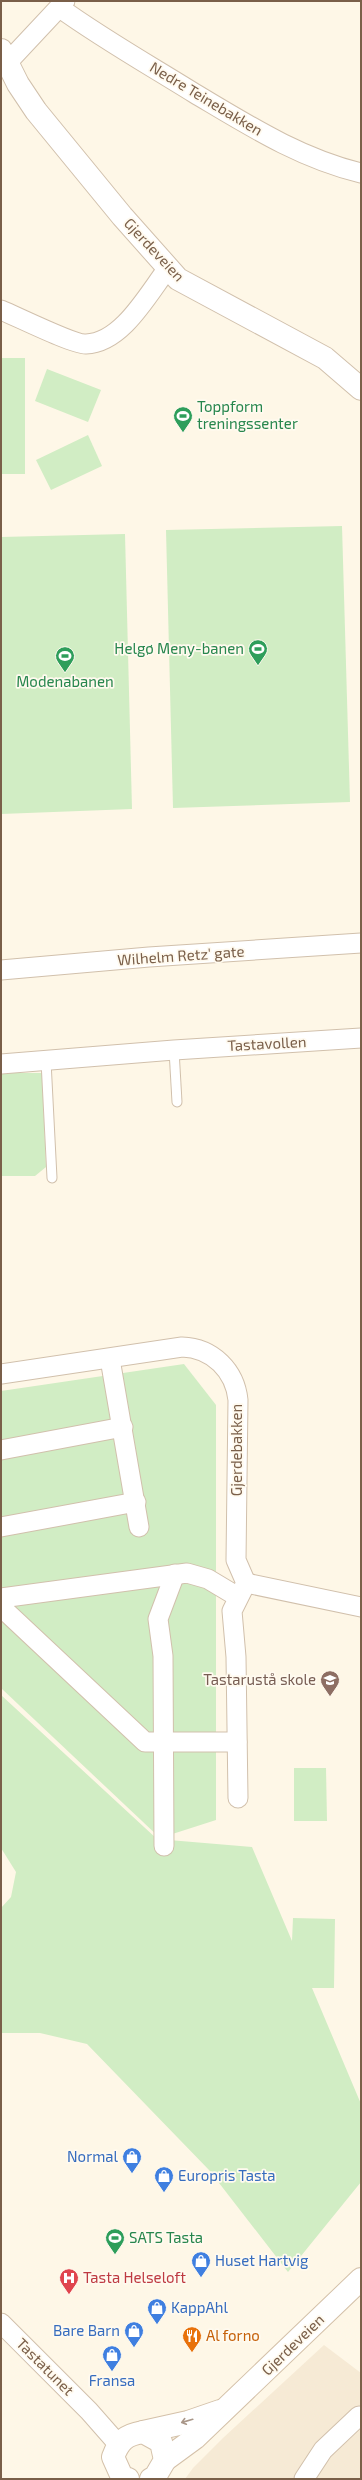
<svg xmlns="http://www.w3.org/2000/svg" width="362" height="2480" font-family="'Exo 2',sans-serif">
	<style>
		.residential { fill: #f6ead5 }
		.green { fill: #d1edc4 }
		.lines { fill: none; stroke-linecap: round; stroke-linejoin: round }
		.service-casing { stroke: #d1c0ac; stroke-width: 11 }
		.minor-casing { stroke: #d1c0ac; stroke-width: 21 }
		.tertiary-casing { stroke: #d1c0ac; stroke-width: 24 }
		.secondary-casing { stroke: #d4c1a9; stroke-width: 24 }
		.service { stroke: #fff; stroke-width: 9 }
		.minor { stroke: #fff; stroke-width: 19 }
		.tertiary { stroke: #fff; stroke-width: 22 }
		.secondary { stroke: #fff; stroke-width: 22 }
		.oneway { stroke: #a99789 }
		.labels { text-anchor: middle; stroke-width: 3.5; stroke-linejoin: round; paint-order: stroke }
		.street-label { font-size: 15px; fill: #7a5f49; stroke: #fffaef }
		.leisure-label { font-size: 15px; fill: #27864d; stroke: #fffaef; text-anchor: start }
		.education-label { font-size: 15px; fill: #785e54; stroke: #fffaef; text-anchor: end }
		.shop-label { font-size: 15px; fill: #366cbe; stroke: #fffaef; text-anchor: start }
		.health-label { font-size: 15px; fill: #be3a42; stroke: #fffaef; text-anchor: start }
		.food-label { font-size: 15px; fill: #c56008; stroke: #fffaef; text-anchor: start }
	</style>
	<rect width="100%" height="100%" fill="#fef7e7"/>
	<!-- residential -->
	<polygon class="residential" points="324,2345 361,2373 361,2479 185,2479 193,2468 223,2438"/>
	<!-- green -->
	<g class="green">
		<rect x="1" y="358" width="24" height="116"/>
		<polygon points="47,369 101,390 88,422 35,401"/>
		<polygon points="88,435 102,466 51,490 36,460"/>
		<polygon points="342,526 350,802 173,808 166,530"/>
		<polygon points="125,534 132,809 1,814 1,537"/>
		<polygon points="1,1073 42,1073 46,1167 35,1176 1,1176"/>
		<polygon points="184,1364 216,1405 216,1820 160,1838 1,1688 1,1391"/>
		<polygon points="1,1695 157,1839 252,1847 292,1941 293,1918 335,1919 334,1988 312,1988 361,2104 361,2182 288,2272 209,2170 87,2044 40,2033 1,2033 1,1908 11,1897 16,1872 1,1848"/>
		<polygon points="294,1768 326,1768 327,1821 294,1821"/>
	</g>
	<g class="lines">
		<defs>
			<g id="service">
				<polyline points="174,1050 177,1102"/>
				<polyline points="46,1061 52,1178"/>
			</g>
			<g id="minor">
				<path d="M60,8C103,39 149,65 194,93C248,125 299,158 361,173"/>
				<polyline points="7,63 65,1"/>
				<path d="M1,310C16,316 74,345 86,344C122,343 148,294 168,268"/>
				<polyline points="1,970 149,957 361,943"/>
				<polyline points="1,1064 174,1050 361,1038"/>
				<polyline points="110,1359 139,1527"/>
				<path d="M1,1374L182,1347C213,1348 235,1371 238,1400L236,1560L246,1583L232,1611L236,1657L238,1798"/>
				<polyline points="1,1450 123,1427"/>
				<polyline points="1,1527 136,1502"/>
				<polyline points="246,1583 361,1607"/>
				<polyline points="1,1598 187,1573 208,1579 238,1597"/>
				<polyline points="1,1607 145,1742 237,1742"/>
				<polyline points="164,1846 163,1656 158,1619 175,1574"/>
				<polyline points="1,2323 89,2411 118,2444"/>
				<polyline points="304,2479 323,2450 359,2416"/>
			</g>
			<polyline id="tertiary" points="1,50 18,84 36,111 122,216 178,279 325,358 361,389"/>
			<g id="secondary">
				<polyline points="143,2432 188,2422 220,2411"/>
				<polyline points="165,2460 195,2438 361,2279"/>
				<path d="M128,2479L122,2477L113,2457C119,2441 125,2435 143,2432L161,2442L165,2460L155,2477L151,2479"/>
			</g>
		</defs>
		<!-- service casing -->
		<use href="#service" class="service-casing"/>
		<!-- minor casing -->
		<use href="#minor" class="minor-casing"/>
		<!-- tertiary casing -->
		<use href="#tertiary" class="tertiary-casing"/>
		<!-- secondary casing -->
		<use href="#secondary" class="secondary-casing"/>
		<!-- service -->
		<use href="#service" class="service"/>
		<!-- minor -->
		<use href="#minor" class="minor"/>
		<!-- tertiary -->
		<use href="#tertiary" class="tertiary"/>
		<!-- secondary -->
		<use href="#secondary" class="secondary"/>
	</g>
	<!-- one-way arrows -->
	<defs><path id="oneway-shaft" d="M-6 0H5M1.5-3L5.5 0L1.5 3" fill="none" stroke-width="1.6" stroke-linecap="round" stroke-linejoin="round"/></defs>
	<use class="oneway" href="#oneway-shaft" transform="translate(187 2421) rotate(164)"/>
	<!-- icons -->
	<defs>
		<symbol id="stadium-pin" viewBox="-11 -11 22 30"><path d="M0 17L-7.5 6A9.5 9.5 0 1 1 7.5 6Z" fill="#2e9e5b" stroke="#fffaef"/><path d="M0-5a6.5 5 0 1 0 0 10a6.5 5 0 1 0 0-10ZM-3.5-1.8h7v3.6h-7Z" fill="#fff"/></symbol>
		<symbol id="school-pin" viewBox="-11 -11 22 30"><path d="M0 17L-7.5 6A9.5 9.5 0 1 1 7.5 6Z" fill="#8d6e63" stroke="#fffaef"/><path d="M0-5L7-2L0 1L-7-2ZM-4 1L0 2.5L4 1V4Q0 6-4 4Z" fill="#fff"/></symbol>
		<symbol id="shop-pin" viewBox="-11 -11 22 30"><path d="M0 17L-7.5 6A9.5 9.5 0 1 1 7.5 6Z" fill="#3f7fe0" stroke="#fffaef"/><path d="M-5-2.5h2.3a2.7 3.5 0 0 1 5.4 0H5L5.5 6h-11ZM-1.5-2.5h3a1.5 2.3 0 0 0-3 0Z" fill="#fff"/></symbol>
		<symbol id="hospital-pin" viewBox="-11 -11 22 30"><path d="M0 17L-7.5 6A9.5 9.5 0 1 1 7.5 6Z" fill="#e0444e" stroke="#fffaef"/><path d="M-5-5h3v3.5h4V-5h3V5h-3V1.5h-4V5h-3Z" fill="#fff"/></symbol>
		<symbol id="restaurant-pin" viewBox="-11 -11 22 30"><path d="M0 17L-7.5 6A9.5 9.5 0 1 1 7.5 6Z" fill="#e8710a" stroke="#fffaef"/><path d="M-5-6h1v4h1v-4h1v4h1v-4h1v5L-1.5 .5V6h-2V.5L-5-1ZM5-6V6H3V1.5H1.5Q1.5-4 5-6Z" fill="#fff"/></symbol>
	</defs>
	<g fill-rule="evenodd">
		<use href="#stadium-pin" x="172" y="405" width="22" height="30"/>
		<use href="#stadium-pin" x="247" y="638" width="22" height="30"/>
		<use href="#stadium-pin" x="54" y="645" width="22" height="30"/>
		<use href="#school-pin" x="319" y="1669" width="22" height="30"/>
		<use href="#shop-pin" x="121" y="2146" width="22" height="30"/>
		<use href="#shop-pin" x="153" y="2165" width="22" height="30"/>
		<use href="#stadium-pin" x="104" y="2227" width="22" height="30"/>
		<use href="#shop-pin" x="190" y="2250" width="22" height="30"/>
		<use href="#hospital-pin" x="58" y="2267" width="22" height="30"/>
		<use href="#shop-pin" x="146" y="2297" width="22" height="30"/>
		<use href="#shop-pin" x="123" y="2320" width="22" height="30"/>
		<use href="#restaurant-pin" x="181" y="2325" width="22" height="30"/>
		<use href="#shop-pin" x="101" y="2344" width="22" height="30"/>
	</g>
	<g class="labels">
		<!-- street labels -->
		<g class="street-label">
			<text transform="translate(206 99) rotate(31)" y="5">Nedre Teinebakken</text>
			<text transform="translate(154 250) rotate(47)" y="5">Gjerdeveien</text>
			<text transform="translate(181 956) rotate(-4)" y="5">Wilhelm Retz' gate</text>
			<text transform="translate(267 1044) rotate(-3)" y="5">Tastavollen</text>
			<text transform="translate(237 1450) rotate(-90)" y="5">Gjerdebakken</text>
			<text transform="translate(293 2345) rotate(-44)" y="5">Gjerdeveien</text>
			<text transform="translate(45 2367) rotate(45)" y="5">Tastatunet</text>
		</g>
		<!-- leisure labels -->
		<g class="leisure-label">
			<text x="197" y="412">Toppform<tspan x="197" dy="17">treningssenter</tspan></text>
			<text x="244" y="654" text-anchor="end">Helgø Meny-banen</text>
			<text x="65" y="687" text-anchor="middle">Modenabanen</text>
			<text x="129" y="2243">SATS Tasta</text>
		</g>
		<!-- education labels -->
		<g class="education-label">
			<text x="316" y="1685">Tastarustå skole</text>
		</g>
		<!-- shop labels -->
		<g class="shop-label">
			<text x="118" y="2162" text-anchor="end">Normal</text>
			<text x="178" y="2181">Europris Tasta</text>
			<text x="215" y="2266">Huset Hartvig</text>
			<text x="171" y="2313">KappAhl</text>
			<text x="120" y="2336" text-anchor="end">Bare Barn</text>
			<text x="112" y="2386" text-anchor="middle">Fransa</text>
		</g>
		<!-- health labels -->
		<g class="health-label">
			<text x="83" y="2283">Tasta Helseloft</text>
		</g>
		<!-- food labels -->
		<g class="food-label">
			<text x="206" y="2341">Al forno</text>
		</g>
	</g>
	<!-- border -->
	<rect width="362" height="2480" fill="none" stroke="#7a5f49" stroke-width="4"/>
</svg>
